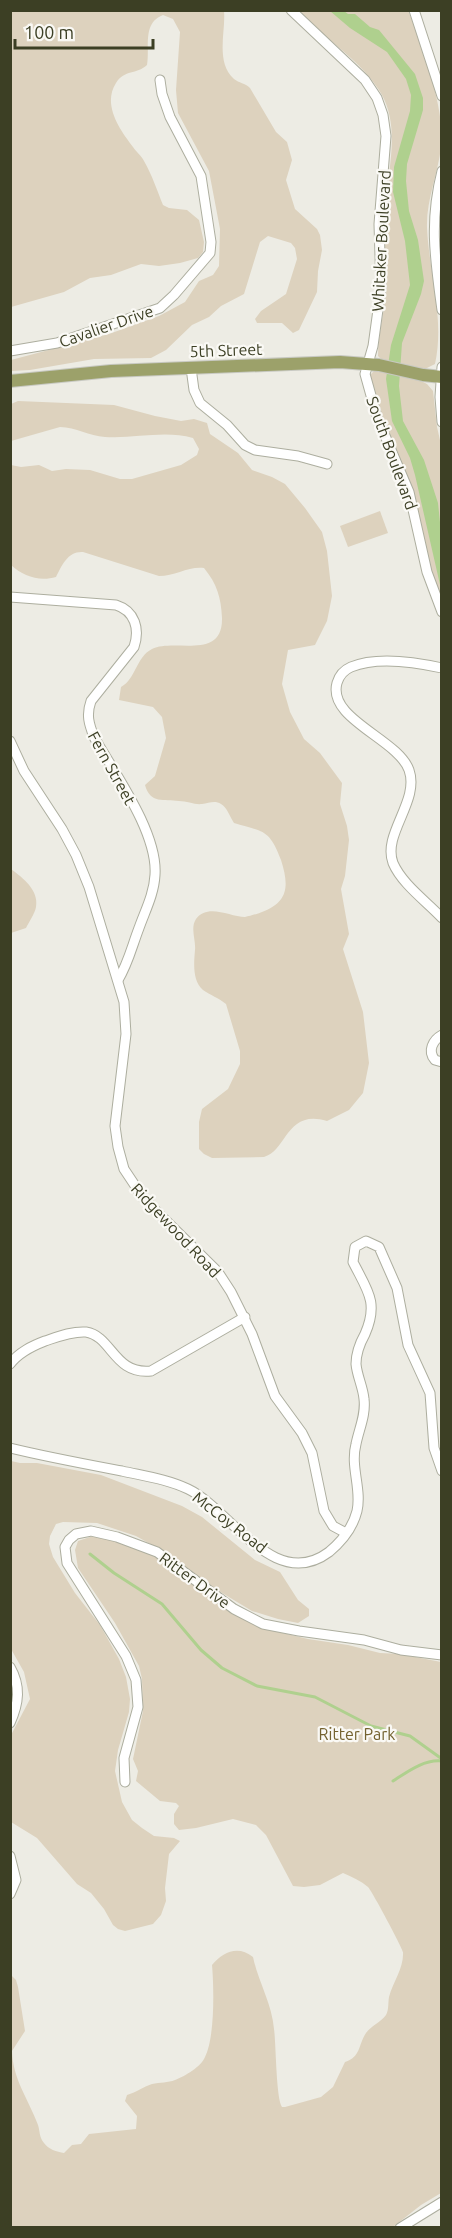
<svg xmlns="http://www.w3.org/2000/svg" width="452" height="2238" font-family="Ubuntu,sans-serif">
	<style>
		.green { fill: #ddd2be }
		.water { fill: #afd08e }
		.lines { fill: none; stroke-linecap: round; stroke-linejoin: round }
		.stream { stroke: #afd08e; stroke-width: 3 }
		.minor-casing { stroke: #adae9f; stroke-width: 11 }
		.major-casing { stroke: #c8c9c2; stroke-width: 14 }
		.minor { stroke: #fff; stroke-width: 9 }
		.major { stroke: #9ca16a; stroke-width: 12 }
		.labels { text-anchor: middle; stroke-width: 4.5; stroke-linejoin: round; paint-order: stroke }
		.street-label { font-size: 16px; fill: #3c3f24; stroke: #faf9f5 }
		.park-label { font-size: 16px; fill: #74622f; stroke: #faf9f5 }
	</style>
	<rect width="100%" height="100%" fill="#edece4"/>
	<!-- green -->
	<g class="green">
		<path d="M11,10L224,11C226,31 215,62 234,79C239,83 245,83 250,88L276,132L287,142L292,160L286,180L295,209L317,229L320,235L322,250L318,271L317,292L299,330L293,333L282,323H257L255,319L261,311L286,294L297,259L295,248L291,243L268,236L260,242L244,294L221,306L209,317L192,325L166,350L151,358L94,359L30,370L11,371V360L109,334L159,316L185,302L199,281L213,275L219,266L220,229L209,171L178,113L176,90L180,32L173,19L163,15C142,23 150,47 147,65C136,75 125,69 116,83C102,105 120,130 133,147C136,152 142,156 144,161C152,175 157,190 163,205L169,208L187,210L199,220L204,242L203,252L198,258L180,263L159,266L141,264L111,275L90,278L64,292L11,307Z"/>
		<path d="M408,10C422,45 446,111 441,147C438,174 426,200 427,228C429,272 445,319 435,364L425,369L381,359L378,356C378,334 385,311 386,289C387,263 383,237 385,211C387,173 401,130 382,95C362,60 325,40 299,11Z"/>
		<polygon points="375,370 421,381 427,384 433,391 437,427 442,449 441,604 431,575 414,495 383,423 370,375"/>
		<path d="M18,401L114,405L155,416L181,421L194,419L207,423L210,434L238,453L252,470L272,477L285,484L305,508L322,532L327,551L332,596L327,621L315,645L288,650L282,684L290,712L304,739L320,753L342,783L340,804L347,826L349,840L345,876L341,889L349,934L343,949L363,1012L369,1063L363,1093L358,1099L349,1110L327,1121C286,1109 287,1151 264,1157L212,1158L204,1154L199,1149V1122L202,1109L228,1089L240,1064V1051L226,1004C219,998 210,995 203,990C192,981 194,962 195,950C196,940 190,928 196,919C208,903 230,917 245,917C250,916 257,914 262,912C289,902 289,885 281,860C269,828 263,832 234,823C230,817 227,807 221,804C215,800 209,803 202,804C195,805 187,801 179,801C164,799 150,804 145,785L155,776L166,738L162,717L153,707L119,700L121,687C136,679 136,657 152,649C174,638 223,661 222,618C221,597 217,584 204,568C189,566 175,576 159,576L83,552C68,551 62,565 56,577C39,582 23,576 11,565V465L21,467L39,465L52,471L66,469L90,470L120,479H132L181,465L197,455L199,449L193,438C164,430 134,439 105,437C89,436 76,427 60,427L11,441V404Z"/>
		<polygon points="380,511 388,533 348,547 340,526"/>
		<path d="M11,869C23,878 39,890 36,907C35,913 29,922 26,928L11,933Z"/>
		<polygon points="11,1461 20,1463 37,1463 101,1475 182,1506 202,1517 255,1560 280,1572 298,1600 309,1609 309,1616 298,1623 278,1619 252,1611 189,1573 168,1554 136,1536 97,1523 63,1522 56,1524 50,1536 49,1544 53,1557 75,1593 100,1625 119,1659 126,1677 130,1699 129,1712 118,1750 115,1771 122,1802 132,1820 142,1828 154,1836 174,1838 180,1841 169,1854 165,1888 166,1901 161,1915 153,1924 125,1931 118,1929 113,1925 104,1909 91,1893 77,1884 37,1838 11,1822 11,1735 30,1699 24,1672 11,1649"/>
		<path d="M93,1536L114,1540L148,1551L170,1566L220,1605L258,1627L308,1639L348,1645L380,1653L400,1654L441,1662V2193L421,2205L393,2227H11L10,1974L16,1980L18,1987L25,2031L12,2051C13,2080 28,2098 38,2125C40,2131 39,2137 44,2143C48,2149 57,2152 64,2153L72,2145L81,2144L89,2134L136,2129L137,2116L125,2101L127,2095C137,2092 143,2087 152,2084C160,2082 168,2083 175,2080C185,2076 201,2067 205,2057C215,2037 214,1987 212,1965C223,1952 238,1945 253,1957C258,1981 272,2004 274,2029C276,2042 276,2099 282,2107H285L321,2097L333,2087L345,2062C361,2057 358,2045 366,2033C371,2026 381,2022 386,2015C389,2010 388,2002 389,1997C393,1982 404,1968 403,1952C402,1947 372,1891 368,1887C361,1881 352,1877 343,1873L320,1885L304,1887L293,1886L266,1835L256,1825L233,1819L196,1828L179,1830L174,1824V1814L179,1806L176,1803L160,1801L136,1781L138,1771L133,1759L143,1711L142,1679L139,1666L115,1623L78,1568L75,1550L78,1541Z"/>
	</g>
	<!-- water -->
	<polygon class="water" points="330,11 344,11 348,14 355,14 370,27 379,30 415,74 423,98 423,110 407,164 406,181 409,211 418,240 424,281 421,294 402,343 399,386 403,421 424,460 438,503 441,532 441,589 415,475 410,458 392,421 386,379 391,345 410,285 405,241 393,192 394,167 410,111 411,95 406,79 387,52 350,28"/>
	<g class="lines">
		<!-- stream -->
		<g class="stream">
			<polyline points="90,1554 114,1573 162,1604 201,1650 222,1668 257,1686 315,1697 371,1726 410,1736 442,1759"/>
			<path d="M393,1781C407,1772 424,1759 442,1761"/>
		</g>
		<defs>
			<g id="minor">
				<polyline points="291,10 365,80 377,98 383,115 386,136 379,224 381,288 373,346 365,374 377,417 409,492 427,572 442,612"/>
				<polyline points="414,10 442,96"/>
				<path d="M442,171C429,222 435,259 442,310"/>
				<polyline points="10,351 57,343 160,308 174,295 210,253 211,242 201,176 170,117 162,94 160,80"/>
				<polyline points="442,367 440,397 442,422"/>
				<polyline points="191,368 194,390 200,403 227,425 245,445 255,450 298,456 327,464"/>
				<path d="M10,597L116,605C135,611 140,629 134,647L91,701C86,715 89,724 94,737C115,774 158,833 155,875C154,894 145,911 139,928C132,946 128,964 118,980"/>
				<path d="M442,668C415,662 377,656 351,667C344,670 339,676 337,683C327,719 398,739 409,770C420,801 382,834 393,863C402,884 426,901 442,918"/>
				<polyline points="10,741 24,771 62,829 76,855 89,887 124,1002 126,1034 115,1126 118,1147 124,1169 144,1199 218,1272 231,1292 252,1334 275,1396 302,1433 312,1453 324,1511 333,1526 346,1533"/>
				<path d="M442,1035C433,1040 427,1051 435,1060L442,1062"/>
				<path d="M10,1364C19,1352 32,1346 45,1341C57,1337 72,1331 86,1332C112,1336 114,1375 151,1371L245,1317"/>
				<path d="M10,1448C47,1457 85,1464 122,1471C144,1476 167,1479 188,1489C230,1509 274,1593 329,1552C341,1542 353,1527 357,1511C362,1489 350,1467 356,1444C359,1429 366,1415 364,1399C363,1387 357,1376 356,1364C356,1353 360,1343 365,1334C379,1302 367,1290 353,1262L355,1247L366,1241L379,1247L397,1288L408,1345L430,1393L434,1448L442,1471"/>
				<path d="M10,1667C21,1686 19,1703 10,1723"/>
				<polyline points="125,1782 124,1758 138,1707 136,1680 126,1656 67,1563 65,1547 69,1540 76,1534 91,1531 117,1537 157,1552 234,1609 263,1624 299,1631 364,1640 401,1650 442,1655"/>
				<polyline points="10,1856 16,1880 10,1894"/>
				<polyline points="400,2228 442,2202"/>
			</g>
			<polyline id="major" points="10,381 111,371 340,362 379,365 423,375 442,377"/>
		</defs>
		<!-- minor casing -->
		<use href="#minor" class="minor-casing"/>
		<!-- major casing -->
		<use href="#major" class="major-casing"/>
		<!-- minor -->
		<use href="#minor" class="minor"/>
		<!-- major -->
		<use href="#major" class="major"/>
	</g>
	<g class="labels">
		<!-- street labels -->
		<g class="street-label">
			<text transform="translate(381 241) rotate(-87)" y="6">Whitaker Boulevard</text>
			<text transform="translate(106 326) rotate(-19)" y="6">Cavalier Drive</text>
			<text transform="translate(226 350) rotate(-2)" y="6">5th Street</text>
			<text transform="translate(392 453) rotate(70)" y="6">South Boulevard</text>
			<text transform="translate(112 768) rotate(61)" y="6">Fern Street</text>
			<text transform="translate(176 1230) rotate(47)" y="6">Ridgewood Road</text>
			<text transform="translate(230 1522) rotate(38)" y="6">McCoy Road</text>
			<text transform="translate(195 1580) rotate(36)" y="6">Ritter Drive</text>
		</g>
		<!-- park labels -->
		<g class="park-label">
			<text x="357" y="1740">Ritter Park</text>
		</g>
	</g>
	<!-- border -->
	<rect width="452" height="2238" fill="none" stroke="#3c3f24" stroke-width="24"/>
	<!-- scale -->
	<path d="M15 39v9h138v-9" fill="none" stroke="#3c3f24" stroke-width="3"/>
	<text x="24" y="39" font-size="18" fill="#3c3f24" stroke="#faf9f5" stroke-width="4.5" paint-order="stroke">100 m</text>
</svg>
